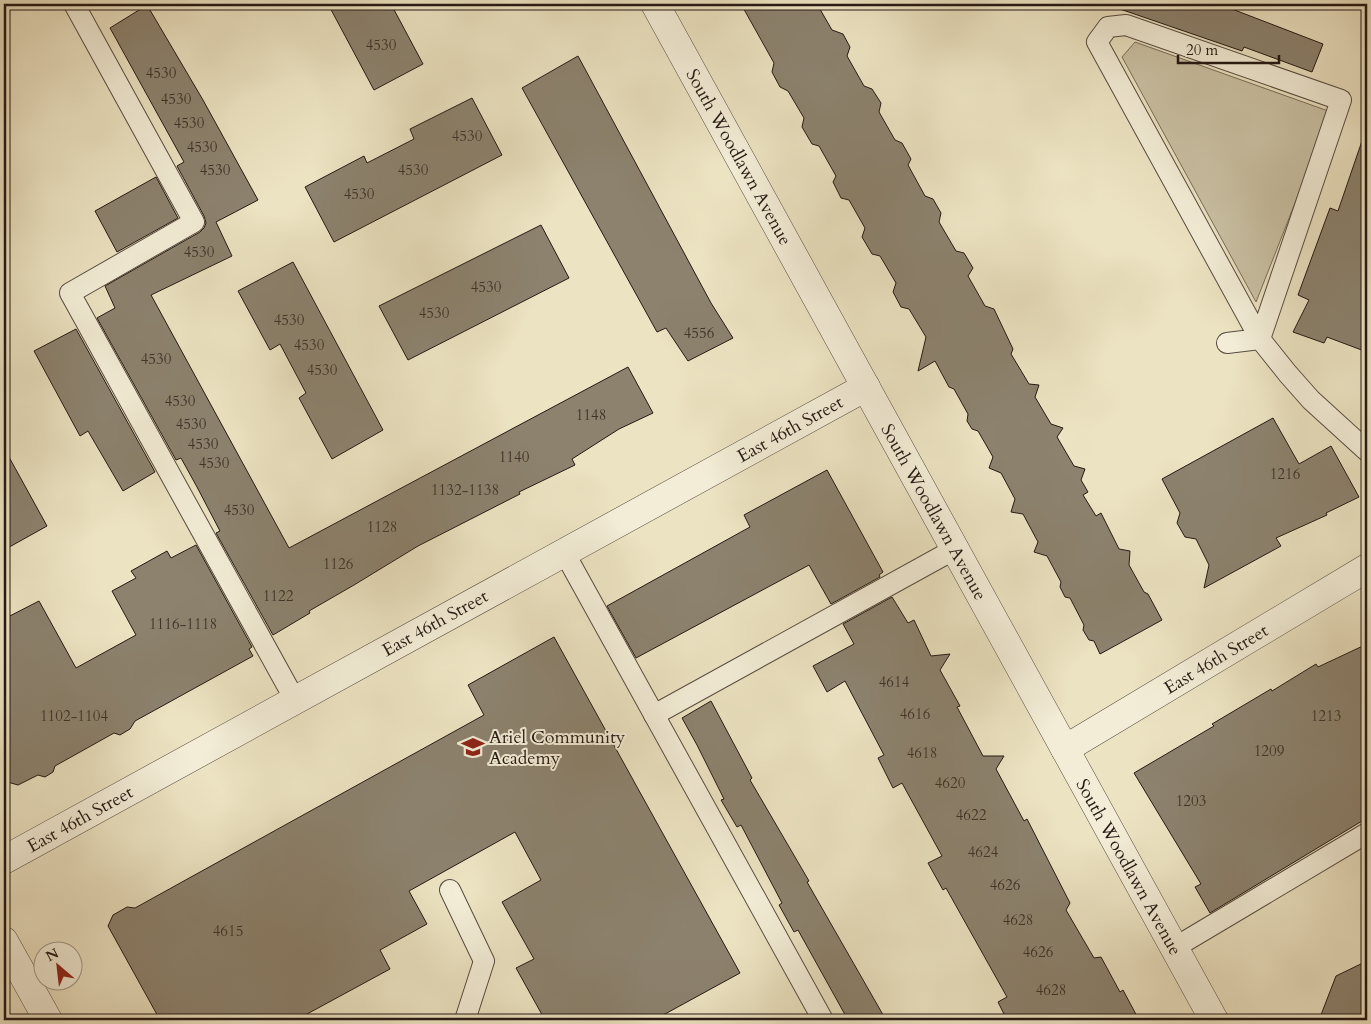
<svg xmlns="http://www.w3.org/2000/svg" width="1371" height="1024" font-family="Cardo,serif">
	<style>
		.green { fill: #cac1a4; stroke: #786d5c }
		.building { fill: #8c826e; stroke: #251914 }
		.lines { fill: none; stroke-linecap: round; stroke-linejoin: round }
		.service-casing { stroke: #574c40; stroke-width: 22 }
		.minor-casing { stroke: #574c40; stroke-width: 29 }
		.tertiary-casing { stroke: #574c40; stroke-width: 29 }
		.service { stroke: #f3edd7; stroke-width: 20 }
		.minor { stroke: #f3edd7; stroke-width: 28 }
		.tertiary { stroke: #f3edd7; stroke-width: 28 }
		.labels { text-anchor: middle; stroke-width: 4; stroke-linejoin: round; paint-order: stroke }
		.number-label { font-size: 15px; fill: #3f332a }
		.street-label { font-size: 18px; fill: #251914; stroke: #f3edd7 }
		.poi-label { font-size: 18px; fill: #251914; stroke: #f3edd7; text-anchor: start }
	</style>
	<rect width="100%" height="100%" fill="#ece3c2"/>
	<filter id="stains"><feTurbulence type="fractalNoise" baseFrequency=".004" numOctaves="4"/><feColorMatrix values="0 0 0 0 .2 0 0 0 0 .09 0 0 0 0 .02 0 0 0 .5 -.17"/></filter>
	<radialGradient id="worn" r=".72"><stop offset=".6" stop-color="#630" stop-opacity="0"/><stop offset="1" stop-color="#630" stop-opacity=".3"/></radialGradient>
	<!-- green -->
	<polygon class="green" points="1135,42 1331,112 1256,302 1122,57"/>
	<!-- building -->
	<g class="building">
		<polygon points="328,4 391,4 423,64 374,90"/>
		<polygon points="741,4 817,4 832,30 843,34 850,47 847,56 864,86 872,89 881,103 879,112 895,140 902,143 911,159 908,165 925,196 933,199 941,213 939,222 956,251 964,253 973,268 968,276 985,306 994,309 1013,349 1011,354 1029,384 1039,385 1035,397 1051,424 1063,428 1057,437 1074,466 1085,469 1081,480 1088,492 1083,495 1096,516 1101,513 1119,549 1130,551 1129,565 1144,592 1148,594 1162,620 1100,654 1094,641 1089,640 1083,630 1084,625 1070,598 1065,597 1060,587 1061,582 1047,556 1034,552 1038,542 1023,514 1011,512 1015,499 1001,473 989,468 993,457 978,431 972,429 967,421 968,414 954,389 949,387 935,361 918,371 926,337 909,309 901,307 893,292 896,283 880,256 872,254 862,237 865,228 849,200 841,198 833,182 836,176 819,146 812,144 802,127 804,118 788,91 780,87 772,72 774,63"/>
		<polygon points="1118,4 1219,4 1323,44 1312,72 1244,47 1242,51 1117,8"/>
		<polygon points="147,5 203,100 258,200 216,222 232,256 151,295 289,548 628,367 653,413 619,429 572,459 575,465 519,492 520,494 418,546 354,585 309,611 310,613 273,635 216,533 220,531 197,487 181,458 176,460 97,318 115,308 105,286 200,232 204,228 206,223 204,216 177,166 184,162 110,28"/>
		<polygon points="578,56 711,303 733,338 688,361 666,328 657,332 522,88"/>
		<polygon points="472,98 502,155 334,242 305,187 364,156 367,163 414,139 410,129"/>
		<polygon points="1363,138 1367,139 1367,352 1327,337 1324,343 1293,332 1309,300 1298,295 1330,208 1338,211"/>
		<polygon points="156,177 178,218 117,252 95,211"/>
		<polygon points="541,225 569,278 408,360 379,306"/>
		<polygon points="293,262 383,430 332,459 299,398 306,393 280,344 270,350 238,291"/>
		<polygon points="76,329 155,472 123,491 88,431 80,436 34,351"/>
		<polygon points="1273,418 1299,464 1331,446 1359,497 1326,513 1327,515 1276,538 1281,546 1204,588 1209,565 1196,539 1185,537 1177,523 1180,513 1162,479"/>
		<polygon points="4,448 47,526 4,550"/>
		<polygon points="827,470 883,572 879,575 880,577 831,604 809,565 636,658 607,606 750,527 744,515"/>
		<polygon points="196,545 252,647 249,649 253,656 135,721 130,729 120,735 114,733 55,766 53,772 45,777 38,775 18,785 4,781 4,619 39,601 76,668 136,635 112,591 136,578 131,571 167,551 171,558"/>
		<polygon points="892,597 908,623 914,620 931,656 950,654 940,670 960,706 957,707 983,756 1004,756 996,769 1024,821 1027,819 1070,903 1066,910 1094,958 1101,957 1120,992 1123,990 1139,1020 1007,1020 998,1002 1007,997 946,888 943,890 928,863 942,856 902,783 893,788 878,758 884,755 845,681 827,692 813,666 854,644 843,624"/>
		<polygon points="554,637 740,973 654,1020 545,1020 516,968 534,959 502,902 541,880 515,832 409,891 427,924 380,950 390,969 296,1020 160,1020 108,926 113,915 127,907 135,908 484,715 468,685"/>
		<polygon points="1367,644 1367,818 1210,913 1195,887 1201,884 1134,773 1214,726 1212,724 1271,689 1272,691 1316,664 1318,667"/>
		<polygon points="711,701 752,778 750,780 809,881 807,882 886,1020 848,1020 798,930 794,932 779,905 782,903 741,825 737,827 721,800 724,799 697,745 682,718"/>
		<polygon points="1367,961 1367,1020 1319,1020 1336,976"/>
	</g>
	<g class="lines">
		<defs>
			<g id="service">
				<polyline points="74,4 194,222 70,293 295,700"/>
				<polyline points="1227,343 1260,339 1341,100 1126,25 1108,27 1097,42 1260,339 1288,374 1311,400 1367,451"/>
				<polyline points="564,552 823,1020"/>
				<polyline points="654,715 955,549"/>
				<polyline points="450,890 484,961 465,1020"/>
				<polyline points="1174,948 1367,833"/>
			</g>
			<g id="minor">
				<polyline points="1065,749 1367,568"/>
				<polyline points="4,860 866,387"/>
				<polyline points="4,941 48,1020"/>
			</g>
			<polyline id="tertiary" points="655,4 1214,1020"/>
		</defs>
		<!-- service casing -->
		<use href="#service" class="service-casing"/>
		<!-- minor casing -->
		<use href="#minor" class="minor-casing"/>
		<!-- tertiary casing -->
		<use href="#tertiary" class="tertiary-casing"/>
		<!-- service -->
		<use href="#service" class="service"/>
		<!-- minor -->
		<use href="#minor" class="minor"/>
		<!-- tertiary -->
		<use href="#tertiary" class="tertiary"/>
	</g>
	<!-- icons -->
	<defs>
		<symbol id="school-bare" viewBox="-9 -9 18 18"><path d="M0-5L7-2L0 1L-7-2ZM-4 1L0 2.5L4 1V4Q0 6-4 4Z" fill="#8f2418" stroke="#f3edd7" stroke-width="2.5" paint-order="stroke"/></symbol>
	</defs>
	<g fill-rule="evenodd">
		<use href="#school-bare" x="457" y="731" width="32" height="32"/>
	</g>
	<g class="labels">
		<!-- number labels -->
		<g class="number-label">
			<text x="381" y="50">4530</text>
			<text x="161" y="78">4530</text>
			<text x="176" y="104">4530</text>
			<text x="189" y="128">4530</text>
			<text x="467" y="141">4530</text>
			<text x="202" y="152">4530</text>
			<text x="215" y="175">4530</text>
			<text x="413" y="175">4530</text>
			<text x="359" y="199">4530</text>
			<text x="199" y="257">4530</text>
			<text x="486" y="292">4530</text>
			<text x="434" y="318">4530</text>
			<text x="289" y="325">4530</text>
			<text x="699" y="338">4556</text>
			<text x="309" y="350">4530</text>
			<text x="156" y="364">4530</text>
			<text x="322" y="375">4530</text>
			<text x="180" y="406">4530</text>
			<text x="591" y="420">1148</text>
			<text x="191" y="429">4530</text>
			<text x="203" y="449">4530</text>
			<text x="514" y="462">1140</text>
			<text x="214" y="468">4530</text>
			<text x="1285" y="479">1216</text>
			<text x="465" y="495">1132-1138</text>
			<text x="239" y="515">4530</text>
			<text x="382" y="532">1128</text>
			<text x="338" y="569">1126</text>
			<text x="278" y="601">1122</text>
			<text x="183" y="629">1116-1118</text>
			<text x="894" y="687">4614</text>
			<text x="915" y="719">4616</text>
			<text x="74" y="721">1102-1104</text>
			<text x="1326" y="721">1213</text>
			<text x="1269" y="756">1209</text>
			<text x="922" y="758">4618</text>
			<text x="950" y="788">4620</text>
			<text x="1191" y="806">1203</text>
			<text x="971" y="820">4622</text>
			<text x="983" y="857">4624</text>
			<text x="1005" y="890">4626</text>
			<text x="1018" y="925">4628</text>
			<text x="228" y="936">4615</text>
			<text x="1038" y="957">4626</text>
			<text x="1051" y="995">4628</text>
		</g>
		<!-- street labels -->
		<g class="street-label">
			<text transform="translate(739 157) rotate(61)" y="6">South Woodlawn Avenue</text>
			<text transform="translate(790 429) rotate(-29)" y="6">East 46th Street</text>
			<text transform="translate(934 512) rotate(61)" y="6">South Woodlawn Avenue</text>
			<text transform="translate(435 623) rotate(-29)" y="6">East 46th Street</text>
			<text transform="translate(1216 659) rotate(-31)" y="6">East 46th Street</text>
			<text transform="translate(80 819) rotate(-29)" y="6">East 46th Street</text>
			<text transform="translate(1129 867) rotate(61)" y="6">South Woodlawn Avenue</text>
		</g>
		<!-- poi labels -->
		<g class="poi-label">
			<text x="489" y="743">Ariel Community<tspan x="489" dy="21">Academy</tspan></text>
		</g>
	</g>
	<!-- margin -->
	<rect width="1371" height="1024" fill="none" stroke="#ece3c2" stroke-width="20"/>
	<rect x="5" y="5" width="1361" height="1014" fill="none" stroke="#251914" stroke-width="2.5"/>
	<rect x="10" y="10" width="1351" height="1004" fill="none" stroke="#251914"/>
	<!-- north arrow -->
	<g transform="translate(58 966) rotate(332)"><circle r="24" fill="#f3edd7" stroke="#a19889"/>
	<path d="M0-4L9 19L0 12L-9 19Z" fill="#8f2418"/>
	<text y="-8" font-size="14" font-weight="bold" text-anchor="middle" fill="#251914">N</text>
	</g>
	<!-- scale -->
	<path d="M1178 55v8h101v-8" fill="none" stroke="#251914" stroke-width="2.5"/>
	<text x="1186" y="55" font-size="15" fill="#251914" stroke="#f3edd7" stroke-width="4" paint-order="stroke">20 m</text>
	<rect width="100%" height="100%" filter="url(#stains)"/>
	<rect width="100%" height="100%" fill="url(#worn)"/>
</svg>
